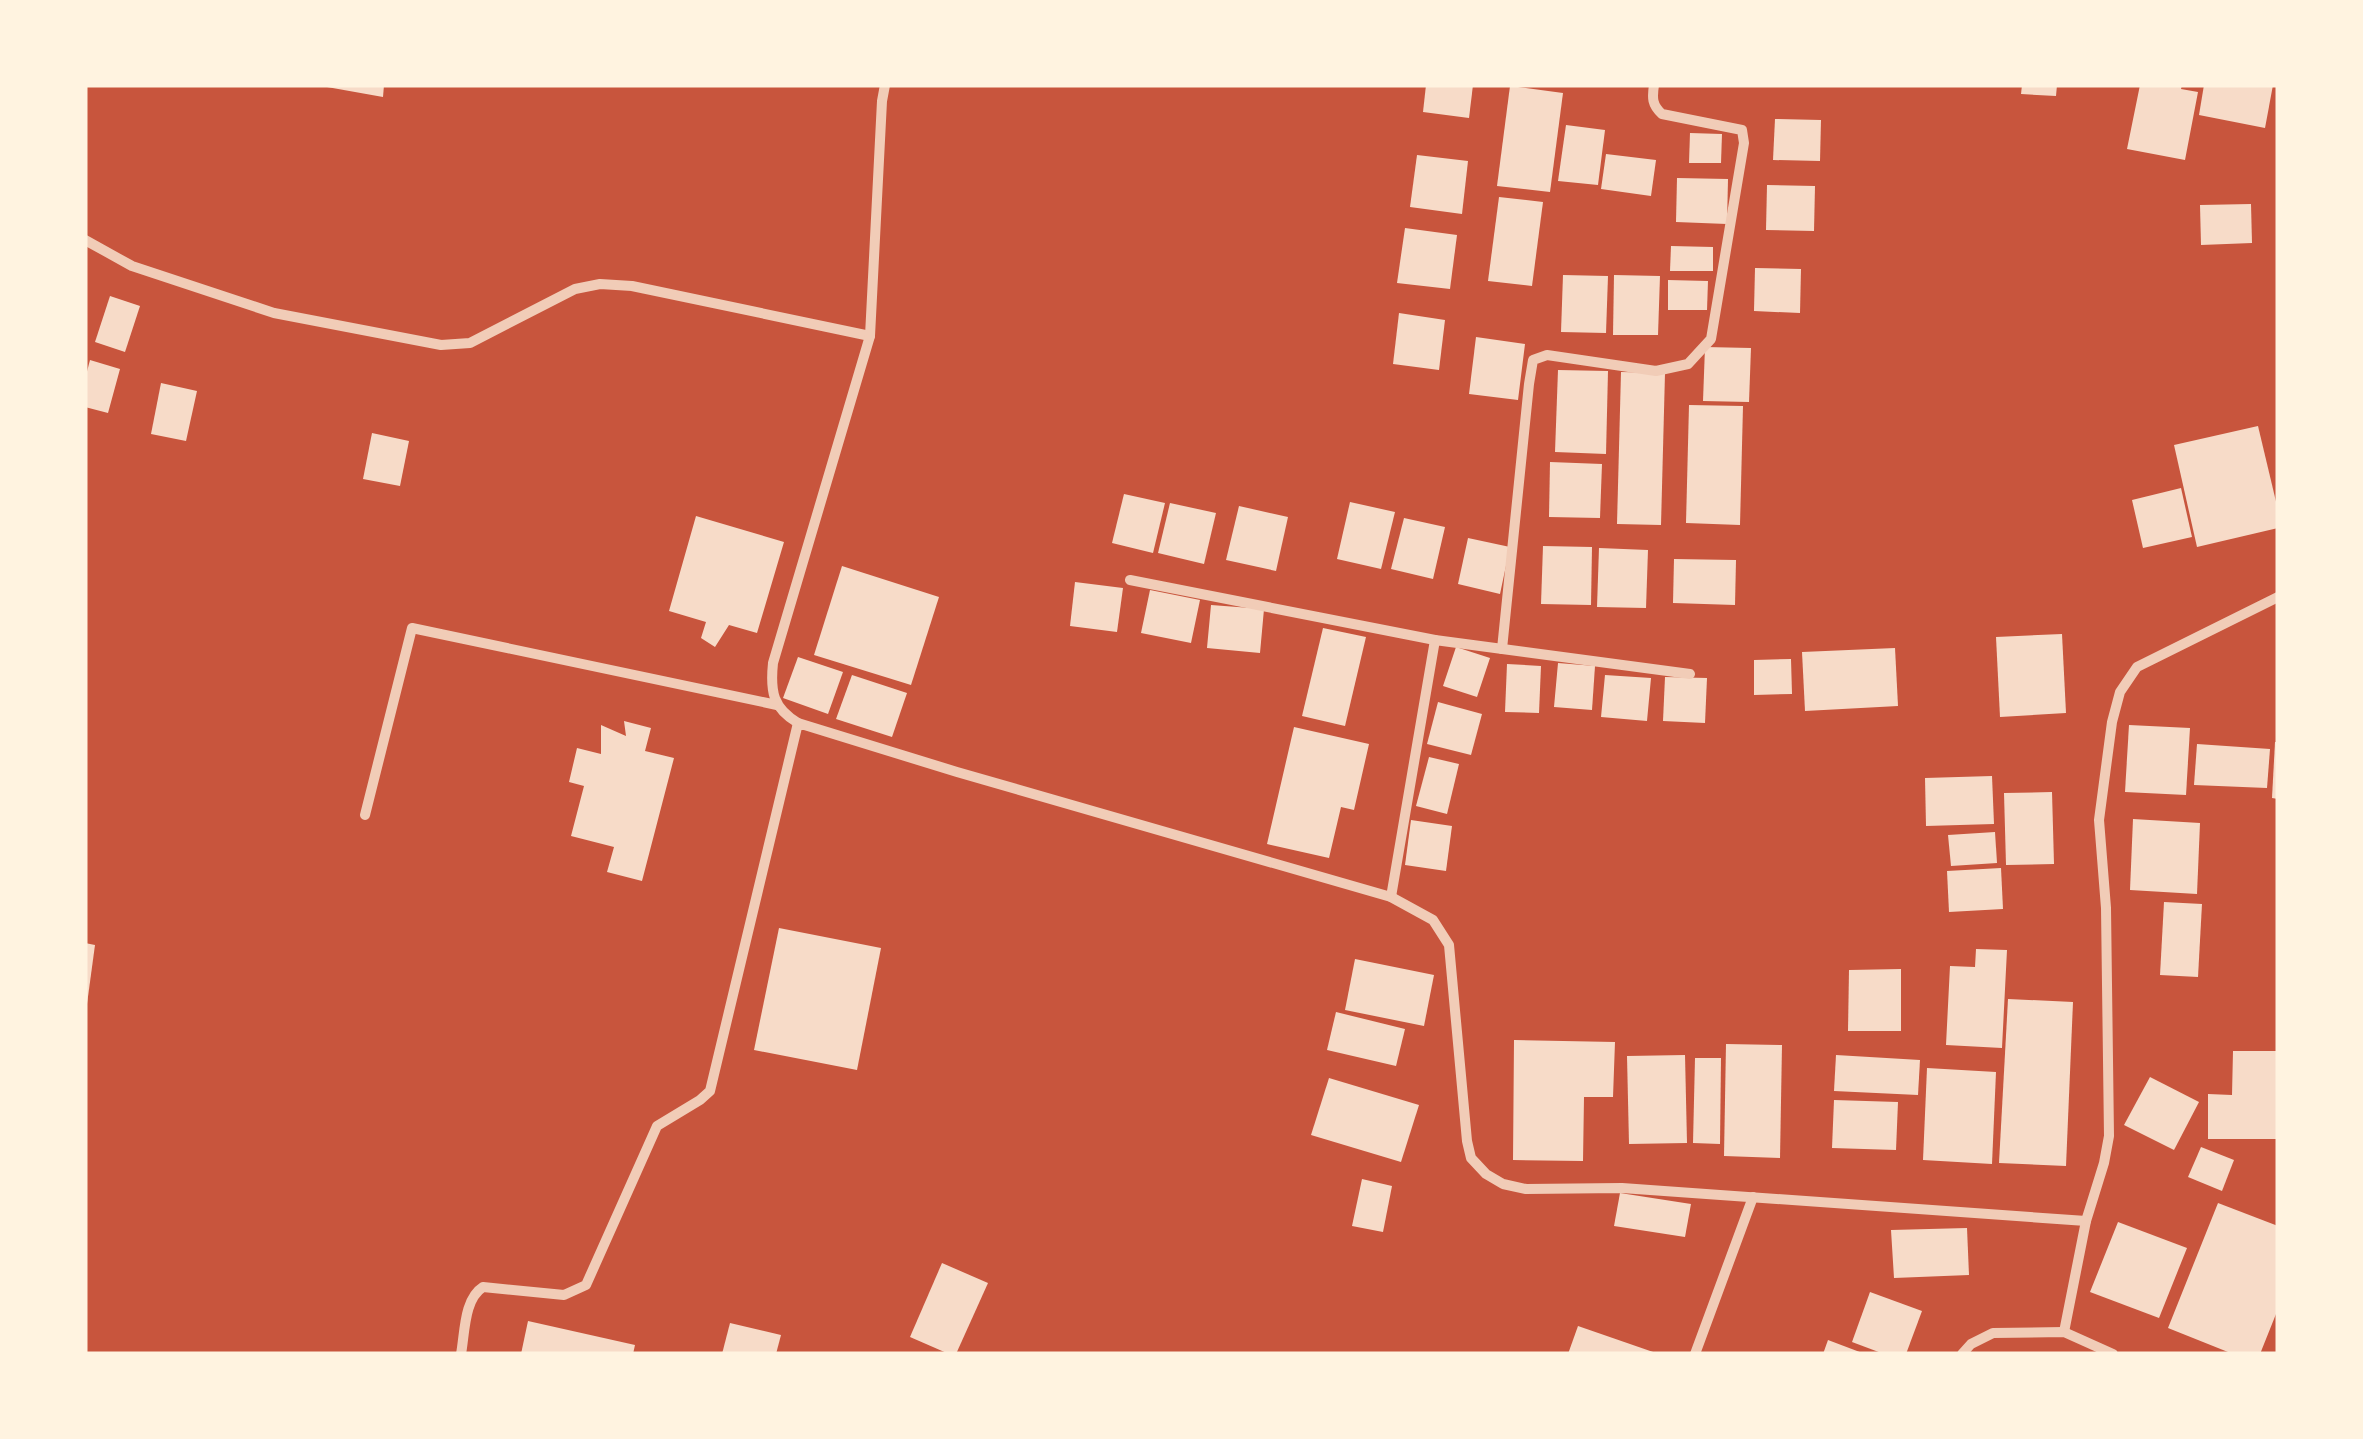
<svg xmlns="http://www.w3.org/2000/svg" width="2363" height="1439" font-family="Commissioner,sans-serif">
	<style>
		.building { fill: #f7dbc8 }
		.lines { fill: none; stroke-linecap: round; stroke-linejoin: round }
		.minor { stroke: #f1ccb7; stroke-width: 10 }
	</style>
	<rect width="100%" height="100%" fill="#c8553d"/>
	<!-- building -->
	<g class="building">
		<polygon points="327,85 384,85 383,97 327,87"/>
		<polygon points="1426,85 1473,85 1469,118 1423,112"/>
		<polygon points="2022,85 2057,85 2056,96 2021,94"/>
		<polygon points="2140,85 2182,85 2181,89 2198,92 2185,160 2127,149"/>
		<polygon points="2204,85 2273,85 2265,128 2199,115"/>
		<polygon points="1510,86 1563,93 1550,192 1497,186"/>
		<polygon points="1775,119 1821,120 1820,161 1773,160"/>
		<polygon points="1566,125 1605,130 1598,185 1558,181"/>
		<polygon points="1690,133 1722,134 1721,163 1689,163"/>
		<polygon points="1606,154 1656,160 1651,196 1601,189"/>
		<polygon points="1417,155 1468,161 1462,214 1410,207"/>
		<polygon points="1677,178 1728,179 1727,224 1676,222"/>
		<polygon points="1767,185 1815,186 1814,231 1766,230"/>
		<polygon points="1499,197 1543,202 1532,286 1488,281"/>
		<polygon points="2251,204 2252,243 2201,245 2200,205"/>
		<polygon points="1405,228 1457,235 1450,289 1397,283"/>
		<polygon points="1671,246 1713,247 1713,271 1670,271"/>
		<polygon points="1755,268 1801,269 1800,313 1754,311"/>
		<polygon points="1563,275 1608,276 1606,333 1561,332"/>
		<polygon points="1614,275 1660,276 1658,335 1613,335"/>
		<polygon points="1668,280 1708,281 1707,310 1668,310"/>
		<polygon points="110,296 140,306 125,352 95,342"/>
		<polygon points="1399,313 1445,320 1439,370 1393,364"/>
		<polygon points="1476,337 1525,344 1518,400 1469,394"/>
		<polygon points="1705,347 1751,348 1749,402 1703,401"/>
		<polygon points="90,360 120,369 108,413 85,407 85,379"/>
		<polygon points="1558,370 1608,371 1606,454 1555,452"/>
		<polygon points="1621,372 1665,373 1661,525 1617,524"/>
		<polygon points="161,383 197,391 186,441 151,434"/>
		<polygon points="1689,405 1743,406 1740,525 1686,523"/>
		<polygon points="2258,426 2278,510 2278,528 2197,547 2174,445"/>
		<polygon points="372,433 409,441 400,486 363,479"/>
		<polygon points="1550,462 1602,464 1600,518 1549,517"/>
		<polygon points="2181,488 2192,537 2143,548 2132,500"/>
		<polygon points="1124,494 1165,503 1153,553 1112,543"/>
		<polygon points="1350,502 1395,512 1381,569 1337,559"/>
		<polygon points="1170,503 1216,513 1204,564 1158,553"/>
		<polygon points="1239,506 1288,517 1276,571 1226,560"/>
		<polygon points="696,516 784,542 757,633 729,625 715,647 701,638 706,622 669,611"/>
		<polygon points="1404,518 1445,527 1433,579 1391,569"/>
		<polygon points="1468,538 1510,547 1500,594 1458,584"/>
		<polygon points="1543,546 1592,547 1591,605 1541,604"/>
		<polygon points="1599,548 1648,550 1646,608 1597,607"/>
		<polygon points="1674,559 1736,560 1735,605 1673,603"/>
		<polygon points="842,566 939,597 911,685 814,655"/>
		<polygon points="1075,582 1123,588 1117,632 1070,626"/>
		<polygon points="1150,590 1200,600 1191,643 1141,633"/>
		<polygon points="1211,605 1264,609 1260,653 1207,648"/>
		<polygon points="1323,628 1366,637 1345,726 1302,716"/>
		<polygon points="2062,634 2066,713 2000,717 1996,637"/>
		<polygon points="1456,647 1490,658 1477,697 1443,686"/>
		<polygon points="1895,648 1898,706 1805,711 1802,652"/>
		<polygon points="798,657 843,672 828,714 783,698"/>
		<polygon points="1791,659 1792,694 1754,695 1754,660"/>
		<polygon points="1558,663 1595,666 1592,710 1554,707"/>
		<polygon points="1507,664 1541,666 1539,713 1505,712"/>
		<polygon points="852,675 907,693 892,737 836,719"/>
		<polygon points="1605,675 1651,678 1647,721 1601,717"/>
		<polygon points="1665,677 1707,678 1705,723 1663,721"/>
		<polygon points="1438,702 1482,714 1471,755 1427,744"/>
		<polygon points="624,721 651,728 645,751 674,758 642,881 607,872 614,847 571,836 584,786 569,782 577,748 601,754 601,725 626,736"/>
		<polygon points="2129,725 2190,728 2186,795 2125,792"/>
		<polygon points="1294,727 1369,744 1354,810 1341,807 1329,858 1267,844"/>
		<polygon points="2275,742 2278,742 2278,799 2272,798"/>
		<polygon points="2197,744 2270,749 2267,788 2194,785"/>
		<polygon points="1429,757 1459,764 1447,814 1416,806"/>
		<polygon points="1992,776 1994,824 1926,826 1925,778"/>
		<polygon points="2052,792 2054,864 2006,865 2004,793"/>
		<polygon points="2133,819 2200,823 2197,894 2130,890"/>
		<polygon points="1411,820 1452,826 1446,871 1405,865"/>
		<polygon points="1995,832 1997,863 1951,866 1948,835"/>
		<polygon points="2001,868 2003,909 1949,912 1947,871"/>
		<polygon points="2164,902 2202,904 2198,977 2160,975"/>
		<polygon points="779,928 881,948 857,1070 754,1050"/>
		<polygon points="85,943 95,945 87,1004 85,1004"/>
		<polygon points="1976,949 2007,950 2002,1048 1946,1045 1950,966 1975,967"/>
		<polygon points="1355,959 1434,975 1424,1026 1345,1010"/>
		<polygon points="1901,969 1901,1031 1848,1031 1849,970"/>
		<polygon points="2008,999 2073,1002 2066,1166 1999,1163"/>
		<polygon points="1336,1012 1405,1029 1396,1066 1327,1050"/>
		<polygon points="1514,1040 1615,1042 1613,1097 1584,1097 1583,1161 1513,1160"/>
		<polygon points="1726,1044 1782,1045 1780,1158 1724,1156"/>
		<polygon points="2233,1051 2278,1051 2278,1139 2208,1139 2208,1094 2232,1095"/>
		<polygon points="1685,1055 1687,1143 1629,1144 1627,1056"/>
		<polygon points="1836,1055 1920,1060 1918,1095 1834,1091"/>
		<polygon points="1695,1058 1721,1058 1720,1144 1693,1143"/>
		<polygon points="1927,1068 1996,1072 1992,1164 1923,1160"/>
		<polygon points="2150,1077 2199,1102 2174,1150 2124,1125"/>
		<polygon points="1329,1078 1419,1105 1401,1162 1311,1135"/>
		<polygon points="1834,1100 1898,1102 1896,1150 1832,1148"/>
		<polygon points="2201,1147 2234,1160 2222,1191 2188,1177"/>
		<polygon points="1362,1179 1392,1186 1383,1232 1352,1226"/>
		<polygon points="1620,1193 1691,1204 1685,1237 1614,1226"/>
		<polygon points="2218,1203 2278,1226 2278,1309 2260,1354 2233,1354 2168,1328"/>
		<polygon points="2118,1222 2187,1248 2159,1318 2090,1292"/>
		<polygon points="1967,1228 1969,1275 1894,1278 1891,1230"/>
		<polygon points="942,1263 988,1283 956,1354 949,1354 910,1337"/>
		<polygon points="1870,1292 1922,1311 1906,1354 1884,1354 1852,1342"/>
		<polygon points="528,1321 635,1345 633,1354 521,1354"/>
		<polygon points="730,1323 781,1335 776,1354 722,1354"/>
		<polygon points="1578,1326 1656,1353 1655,1354 1568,1354"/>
		<polygon points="1828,1340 1865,1354 1823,1354"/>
	</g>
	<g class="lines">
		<!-- minor -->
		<g class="minor">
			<polyline points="85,240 132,266 274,313 441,345 470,343 575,289 600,284 632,286 870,336"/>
			<polyline points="1130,580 1435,640"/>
			<path d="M1502,649L1529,384L1533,360L1547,355L1656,371L1688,364L1711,339L1744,143L1742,130L1662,114C1652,105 1652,98 1654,85"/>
			<path d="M798,723C773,708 770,692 773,663L870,336L882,101L885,85"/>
			<polyline points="365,815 412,628 777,705"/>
			<polyline points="1391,897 1435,640 1690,674"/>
			<polyline points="2064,1332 2086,1221 2104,1163 2109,1136 2106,908 2099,820 2112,722 2120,692 2137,667 2278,597"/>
			<path d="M461,1354C465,1332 464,1299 483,1287L564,1295L586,1285L657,1126L700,1100L710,1091L798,723L957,772L1391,897L1433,920L1449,945L1467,1141L1471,1158L1486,1174L1503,1184L1526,1189L1622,1188L2086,1221"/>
			<polyline points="1695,1354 1753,1197"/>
			<polyline points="1962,1354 1971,1344 1993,1333 2064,1332 2113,1354"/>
		</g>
	</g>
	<!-- border -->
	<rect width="2363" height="1439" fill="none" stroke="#fff3e0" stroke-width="175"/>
</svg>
